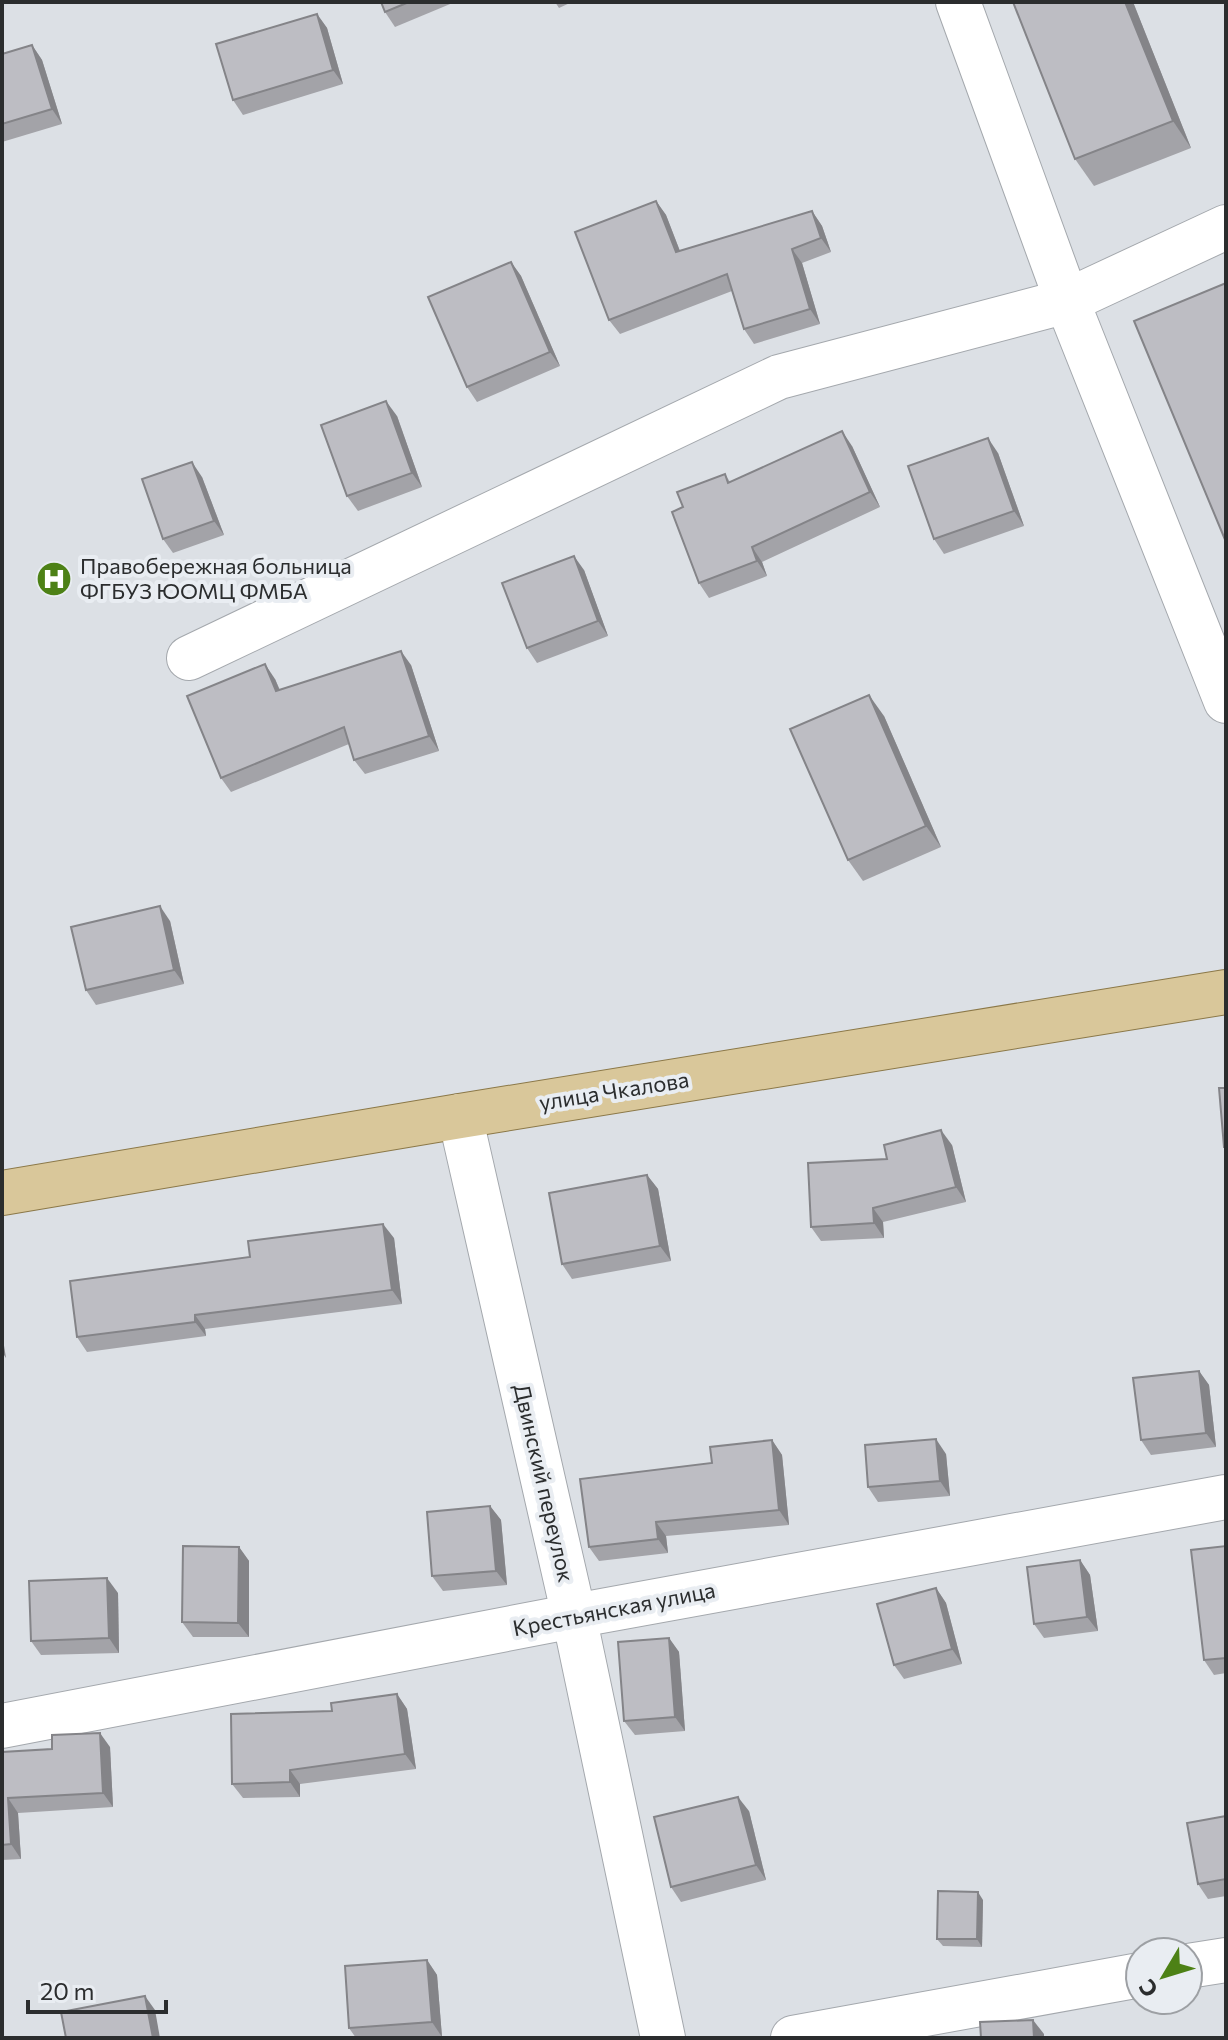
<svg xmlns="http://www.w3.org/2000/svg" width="1228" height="2040" font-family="Commissioner,sans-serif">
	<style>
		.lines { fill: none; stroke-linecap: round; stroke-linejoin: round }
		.minor-casing { stroke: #a4a8ad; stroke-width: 46 }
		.primary-casing { stroke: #8b7848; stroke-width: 46 }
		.minor { stroke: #fff; stroke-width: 44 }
		.primary { stroke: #d9c79a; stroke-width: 44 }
		.wall { fill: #a3a3a8 }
		.shaded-wall { fill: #848488 }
		.building { fill: #bdbdc3; stroke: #848488; stroke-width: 2 }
		.labels { text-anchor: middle; stroke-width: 8; stroke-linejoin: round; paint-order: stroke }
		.poi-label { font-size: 22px; fill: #2b2d2e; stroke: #e9edf2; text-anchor: start }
		.street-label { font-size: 22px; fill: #2b2d2e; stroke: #e9edf2 }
	</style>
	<rect width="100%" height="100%" fill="#dce0e5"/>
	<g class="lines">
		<defs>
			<g id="minor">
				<polyline points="958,2 1067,301 1226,701"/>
				<polyline points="189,658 779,377 1067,301 1226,227"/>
				<polyline points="460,1116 574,1616 663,2038"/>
				<polyline points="2,1726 574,1616 1226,1497"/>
				<polyline points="1188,1966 1226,1960"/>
				<polyline points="793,2038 1140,1975"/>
			</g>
			<polyline id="primary" points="2,1193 460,1116 1226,992"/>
		</defs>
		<!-- minor casing -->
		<use href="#minor" class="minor-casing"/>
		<!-- primary casing -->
		<use href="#primary" class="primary-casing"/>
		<!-- minor -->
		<use href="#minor" class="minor"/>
		<!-- primary -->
		<use href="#primary" class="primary"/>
	</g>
	<!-- wall -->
	<g class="wall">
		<polygon points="381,2 455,2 395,27 385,12"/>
		<polygon points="555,2 572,2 559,8"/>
		<polygon points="1013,2 1133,2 1191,148 1094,186 1075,159"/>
		<polygon points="317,14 327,28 343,84 243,115 233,100"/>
		<polygon points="32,45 42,60 62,124 2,142 2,54"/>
		<polygon points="656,201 666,215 680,251 812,211 822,226 831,252 802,263 820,324 754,344 744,329 732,291 620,334 609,320"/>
		<polygon points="511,262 521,276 560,366 477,402 467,387"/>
		<polygon points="397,416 422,487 358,511 347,496"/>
		<polygon points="852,446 880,507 762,562 767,576 709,598 699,583 683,507 725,474 730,482"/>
		<polygon points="998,453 1024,526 944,554 934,539"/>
		<polygon points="202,477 224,535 173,553 163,539"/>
		<polygon points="584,570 608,636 537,663 527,648"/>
		<polygon points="411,665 439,751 365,774 354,760 349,744 231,792 221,778 275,679 280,690"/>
		<polygon points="884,716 941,847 863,881 848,860"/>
		<polygon points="170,921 184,984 96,1005 86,990"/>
		<polygon points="952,1145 966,1202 883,1222 884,1238 821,1241 811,1227 887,1159"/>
		<polygon points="647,1175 658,1189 671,1261 572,1279 562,1264"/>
		<polygon points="394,1238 402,1304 205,1329 206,1336 87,1352 77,1337"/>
		<polygon points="1199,1371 1209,1385 1216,1447 1151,1455 1141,1440"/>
		<polygon points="772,1440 782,1455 789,1525 666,1536 668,1553 599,1561 589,1547 712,1463"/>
		<polygon points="946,1454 950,1496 878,1502 868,1487"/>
		<polygon points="490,1506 501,1520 507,1585 443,1591 432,1576"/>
		<polygon points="1226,1546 1226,1673 1214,1675 1204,1660"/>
		<polygon points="239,1547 249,1561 249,1637 193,1637 182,1622"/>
		<polygon points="1080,1560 1090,1575 1098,1631 1044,1638 1034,1624"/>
		<polygon points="936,1588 946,1603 962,1664 904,1679 894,1665"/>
		<polygon points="118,1593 119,1653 41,1655 31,1641"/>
		<polygon points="669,1638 679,1652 685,1731 635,1735 624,1721"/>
		<polygon points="397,1694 407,1709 416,1769 300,1784 300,1797 243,1798 232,1784 332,1711"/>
		<polygon points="110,1747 113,1807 18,1813 21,1859 2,1860 2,1752"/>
		<polygon points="749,1811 766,1880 681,1902 671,1887"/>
		<polygon points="1226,1816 1226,1896 1208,1899 1198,1884"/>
		<polygon points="983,1900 982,1947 943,1946 937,1939"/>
		<polygon points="427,1960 437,1975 442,2037 356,2038 349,2028"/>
	</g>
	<!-- shaded-wall -->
	<g class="shaded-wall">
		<polygon points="1125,2 1133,2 1191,148 1173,121"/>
		<polygon points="317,14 327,28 343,84 333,70"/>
		<polygon points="32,45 42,60 62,124 52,109"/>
		<polygon points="656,201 666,215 686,267 676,252"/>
		<polygon points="812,211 822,226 831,252 821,238"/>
		<polygon points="792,249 802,263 820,324 810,309"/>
		<polygon points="511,262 521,276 560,366 550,352"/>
		<polygon points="386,401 397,416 422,487 412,473"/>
		<polygon points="842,431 852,446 880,507 870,492"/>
		<polygon points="988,438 998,453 1024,526 1014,511"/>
		<polygon points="192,462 202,477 224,535 214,521"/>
		<polygon points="752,547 762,562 767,576 757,561"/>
		<polygon points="574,556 584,570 608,636 598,621"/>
		<polygon points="401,651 411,665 439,751 429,736"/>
		<polygon points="265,664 275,679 286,706 276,691"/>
		<polygon points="869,695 884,716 941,847 926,826"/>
		<polygon points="160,906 170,921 184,984 174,970"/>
		<polygon points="941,1130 952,1145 966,1202 956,1187"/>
		<polygon points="647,1175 658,1189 671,1261 660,1246"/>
		<polygon points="873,1208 883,1222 884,1238 874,1223"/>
		<polygon points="383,1224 394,1238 402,1304 392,1290"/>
		<polygon points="195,1315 205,1329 206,1336 195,1322"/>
		<polygon points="2,1333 6,1358 2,1352"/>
		<polygon points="1199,1371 1209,1385 1216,1447 1206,1433"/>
		<polygon points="936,1439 946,1454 950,1496 940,1481"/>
		<polygon points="772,1440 782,1455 789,1525 779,1510"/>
		<polygon points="490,1506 501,1520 507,1585 496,1571"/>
		<polygon points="656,1522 666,1536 668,1553 658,1539"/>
		<polygon points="239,1547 249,1561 249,1637 238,1623"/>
		<polygon points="1080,1560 1090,1575 1098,1631 1087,1617"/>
		<polygon points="107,1578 118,1593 119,1653 109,1638"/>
		<polygon points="936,1588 946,1603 962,1664 952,1649"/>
		<polygon points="669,1638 679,1652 685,1731 675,1717"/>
		<polygon points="397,1694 407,1709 416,1769 405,1754"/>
		<polygon points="100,1733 110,1747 113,1807 103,1793"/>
		<polygon points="290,1770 300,1784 300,1797 290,1782"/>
		<polygon points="738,1797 749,1811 766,1880 756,1865"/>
		<polygon points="8,1798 18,1813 21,1859 11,1844"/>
		<polygon points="978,1892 983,1900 982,1947 977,1939"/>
		<polygon points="427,1960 437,1975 442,2037 432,2022"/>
		<polygon points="145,1996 155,2010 160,2038 153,2038"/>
		<polygon points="1033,2020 1044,2034 1044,2038 1034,2038"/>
	</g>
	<!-- building -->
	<g class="building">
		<polygon points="381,2 409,2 385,12"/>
		<polygon points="1013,2 1125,2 1173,121 1075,159"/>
		<polygon points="317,14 333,70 233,100 216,44"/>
		<polygon points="32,45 52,109 2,124 2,54"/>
		<polygon points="656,201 676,252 812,211 821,238 792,249 810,309 744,329 727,274 609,320 575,232"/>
		<polygon points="511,262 550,352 467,387 428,297"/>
		<polygon points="1226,283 1226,542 1134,321"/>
		<polygon points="386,401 412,473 347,496 321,425"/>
		<polygon points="842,431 870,492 752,547 757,561 699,583 672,512 683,507 677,492 725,474 728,483"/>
		<polygon points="988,438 1014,511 934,539 908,466"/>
		<polygon points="192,462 214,521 163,539 142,479"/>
		<polygon points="574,556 598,621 527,648 502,583"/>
		<polygon points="401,651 429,736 354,760 344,727 221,778 187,696 265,664 276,691"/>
		<polygon points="869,695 926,826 848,860 790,729"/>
		<polygon points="160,906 174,970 86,990 71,927"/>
		<polygon points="1219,1088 1226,1088 1226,1147 1224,1147"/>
		<polygon points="941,1130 956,1187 873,1208 874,1223 811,1227 808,1163 887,1159 884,1145"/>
		<polygon points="647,1175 660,1246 562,1264 549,1193"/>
		<polygon points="383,1224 392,1290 195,1315 195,1322 77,1337 70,1281 250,1257 248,1241"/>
		<polygon points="1199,1371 1206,1433 1141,1440 1133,1378"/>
		<polygon points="936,1439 940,1481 868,1487 865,1445"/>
		<polygon points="772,1440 779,1510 656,1522 658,1539 589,1547 580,1479 712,1463 710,1447"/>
		<polygon points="490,1506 496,1571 432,1576 427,1512"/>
		<polygon points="183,1546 239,1547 238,1623 182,1622"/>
		<polygon points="1226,1546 1226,1658 1204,1660 1191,1550"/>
		<polygon points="1080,1560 1087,1617 1034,1624 1027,1567"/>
		<polygon points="107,1578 109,1638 31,1641 29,1581"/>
		<polygon points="936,1588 952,1649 894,1665 877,1604"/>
		<polygon points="669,1638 675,1717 624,1721 618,1642"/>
		<polygon points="397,1694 405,1754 290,1770 290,1782 232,1784 231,1714 332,1711 331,1703"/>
		<polygon points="100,1733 103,1793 8,1798 11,1844 2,1845 2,1752 52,1749 52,1735"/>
		<polygon points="738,1797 756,1865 671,1887 654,1817"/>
		<polygon points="1226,1816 1226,1879 1198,1884 1187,1823"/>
		<polygon points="938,1891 978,1892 977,1939 937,1939"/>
		<polygon points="427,1960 432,2022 349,2028 345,1966"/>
		<polygon points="145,1996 153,2038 66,2038 61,2012"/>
		<polygon points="1033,2020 1034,2038 981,2038 980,2022"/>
	</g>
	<!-- icons -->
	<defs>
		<symbol id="hospital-disc" viewBox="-11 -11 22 22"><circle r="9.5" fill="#4d8116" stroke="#e9edf2"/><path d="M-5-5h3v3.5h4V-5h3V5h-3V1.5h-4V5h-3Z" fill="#fff"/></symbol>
	</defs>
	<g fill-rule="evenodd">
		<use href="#hospital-disc" x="34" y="559" width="40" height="40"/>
	</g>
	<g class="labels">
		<!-- poi labels -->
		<g class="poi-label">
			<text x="80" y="574">Правобережная больница<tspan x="80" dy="25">ФГБУЗ ЮОМЦ ФМБА</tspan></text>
		</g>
		<!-- street labels -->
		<g class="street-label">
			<text transform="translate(614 1091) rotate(-9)" y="8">улица Чкалова</text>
			<text transform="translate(544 1483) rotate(77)" y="8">Двинский переулок</text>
			<text transform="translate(614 1609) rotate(-11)" y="8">Крестьянская улица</text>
		</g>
	</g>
	<!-- border -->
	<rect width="1228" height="2040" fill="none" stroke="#2b2d2e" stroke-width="8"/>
	<!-- north arrow -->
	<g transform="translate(1164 1976) rotate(232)"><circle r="38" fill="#e9edf2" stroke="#9da0a4" stroke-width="2"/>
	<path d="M0-6L14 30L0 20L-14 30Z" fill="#4d8116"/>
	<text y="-12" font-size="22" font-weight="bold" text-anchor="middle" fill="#2b2d2e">С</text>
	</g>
	<!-- scale -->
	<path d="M28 2000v12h138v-12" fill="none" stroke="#2b2d2e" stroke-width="4"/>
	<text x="40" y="2000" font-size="24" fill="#2b2d2e" stroke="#e9edf2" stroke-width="6" paint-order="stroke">20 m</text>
</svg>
